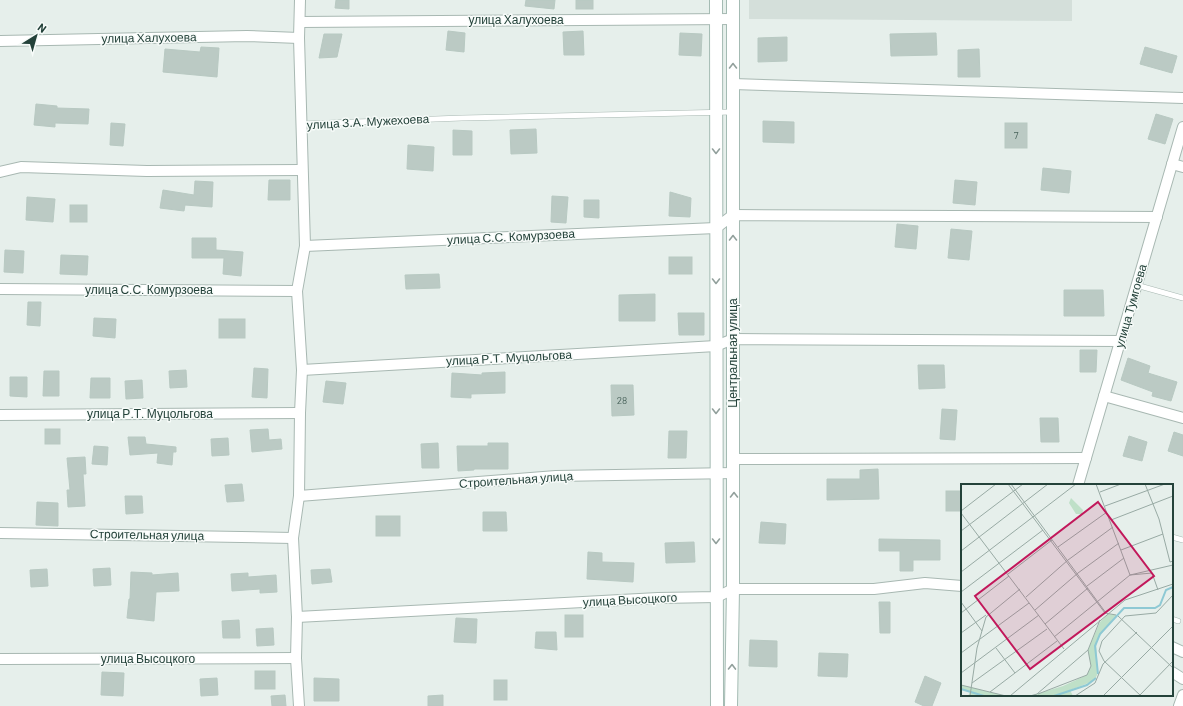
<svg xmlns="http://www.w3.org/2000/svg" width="1183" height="706" font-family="Barlow,sans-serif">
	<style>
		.built { fill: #d4dfda }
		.building { fill: #bbcac4; stroke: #b8c9c2 }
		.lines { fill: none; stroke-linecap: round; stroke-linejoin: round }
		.lane-casing { stroke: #a8b8b2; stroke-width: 6 }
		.street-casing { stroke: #a8b8b2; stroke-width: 12 }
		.secondary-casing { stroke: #a4bbb3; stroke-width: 14 }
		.lane { stroke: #fff; stroke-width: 5 }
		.street { stroke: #fff; stroke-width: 10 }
		.secondary { stroke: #fff; stroke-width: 12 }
		.oneway { stroke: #92a09c }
		.labels { text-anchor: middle; stroke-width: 3; stroke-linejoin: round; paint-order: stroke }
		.number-label { font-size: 10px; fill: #4a645c }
		.street-label { font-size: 12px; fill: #24423a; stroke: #f7fbf9 }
		.inset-river { fill: none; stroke: #8ec9d4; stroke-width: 2 }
		.inset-road { fill: none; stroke: #98aaa4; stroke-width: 1 }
		.view { fill: #c2185b; fill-opacity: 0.15; stroke: #c2185b; stroke-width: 2 }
		.inset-edge { fill: none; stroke: #24423a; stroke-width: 2 }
	</style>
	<rect width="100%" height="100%" fill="#e6efeb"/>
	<!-- built -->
	<polygon class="built" points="749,0 1072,0 1072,21 749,19"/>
	<!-- building -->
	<g class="building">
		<polygon points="336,0 349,0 349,9 335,8"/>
		<polygon points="526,0 555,0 554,9 525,6"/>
		<rect x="576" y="0" width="17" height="9"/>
		<polygon points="448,31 465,33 464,52 446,50"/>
		<polygon points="583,31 584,55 564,55 563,32"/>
		<polygon points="680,33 702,34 701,56 679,55"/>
		<polygon points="936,33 937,55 891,56 890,34"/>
		<polygon points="324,34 342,34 337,57 319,58"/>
		<polygon points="787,37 787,61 758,62 758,38"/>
		<polygon points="201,47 219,48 217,77 163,72 165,49 200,52"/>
		<polygon points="1145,47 1177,56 1172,73 1140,64"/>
		<polygon points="979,49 980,77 958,77 958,50"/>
		<polygon points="36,104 57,106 57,108 89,109 88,124 55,123 55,127 34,125"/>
		<polygon points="1156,114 1173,119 1165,144 1148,139"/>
		<polygon points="763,121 794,122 794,143 763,142"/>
		<polygon points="111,123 125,124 123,146 110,145"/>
		<rect x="1005" y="123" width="22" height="25"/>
		<polygon points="536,129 537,153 511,154 510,130"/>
		<polygon points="453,130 472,131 472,155 453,155"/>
		<polygon points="408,145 434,147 433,171 407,169"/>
		<polygon points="1043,168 1071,171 1069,193 1041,190"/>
		<polygon points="269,180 290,180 290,200 268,200"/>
		<polygon points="955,180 977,182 975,205 953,203"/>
		<polygon points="195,181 213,182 212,207 185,205 184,211 160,208 163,190 194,195"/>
		<polygon points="670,192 691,198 690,217 669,216"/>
		<polygon points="552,196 568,197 566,223 551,222"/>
		<polygon points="27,197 55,199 53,222 26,220"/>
		<polygon points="584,200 599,200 599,218 584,217"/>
		<rect x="70" y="205" width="17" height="17"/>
		<polygon points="897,224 918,226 916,249 895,247"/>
		<polygon points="951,229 972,231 969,260 948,258"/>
		<polygon points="192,238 216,238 216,250 243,252 241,276 223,274 224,258 192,258"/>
		<polygon points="5,250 24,251 23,273 4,272"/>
		<polygon points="61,255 88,256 87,275 60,274"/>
		<rect x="669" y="257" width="23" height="17"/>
		<polygon points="439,274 440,288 406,289 405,275"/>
		<polygon points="1064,290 1103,290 1104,316 1064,316"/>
		<polygon points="655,294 655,321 619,321 619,295"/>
		<polygon points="28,302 41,302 40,326 27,325"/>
		<polygon points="678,313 704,313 704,335 679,335"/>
		<polygon points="94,318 116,319 115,338 93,336"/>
		<rect x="219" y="319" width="26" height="19"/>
		<polygon points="1080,350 1097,350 1096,372 1080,372"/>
		<polygon points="1128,358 1150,366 1148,373 1177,382 1171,401 1152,396 1153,392 1121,380"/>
		<polygon points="918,365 944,365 945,388 919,389"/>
		<polygon points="254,368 268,369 267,398 252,397"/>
		<polygon points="186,370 187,387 170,388 169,371"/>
		<polygon points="44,371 59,371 59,396 43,396"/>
		<polygon points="505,372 505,393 471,394 471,398 451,397 452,373 482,375 482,373"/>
		<polygon points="10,377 27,377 27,397 10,396"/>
		<polygon points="91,378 110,378 110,398 90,398"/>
		<polygon points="142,380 143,398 126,399 125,381"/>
		<polygon points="326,381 346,383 343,404 323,402"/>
		<polygon points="611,385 633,385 634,415 612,416"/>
		<polygon points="942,409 957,410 955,440 940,439"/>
		<polygon points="1040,418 1058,418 1059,442 1041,442"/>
		<rect x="45" y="429" width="15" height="15"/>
		<polygon points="268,429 269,440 281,439 282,449 252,452 250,430"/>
		<polygon points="669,431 687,431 686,458 668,458"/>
		<polygon points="1174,432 1183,435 1183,456 1168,451"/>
		<polygon points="1129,436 1147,442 1142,461 1123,456"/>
		<polygon points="128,437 145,437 146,444 176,447 176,452 173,452 172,465 157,463 158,453 130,455"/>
		<polygon points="228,438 229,455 212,456 211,439"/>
		<polygon points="438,443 439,468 422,468 421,444"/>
		<polygon points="488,443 508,443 508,469 474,469 474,470 458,471 457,446 488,446"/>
		<polygon points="94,446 108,447 107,465 92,464"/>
		<polygon points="85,457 86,474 83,474 85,506 68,507 67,490 70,490 67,458"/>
		<polygon points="878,469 879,499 827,500 827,479 860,479 860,470"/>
		<polygon points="242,484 244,501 227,502 225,485"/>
		<rect x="946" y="491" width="16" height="20"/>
		<polygon points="125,496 142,496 143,513 126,514"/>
		<polygon points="37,502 58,503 58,526 36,525"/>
		<polygon points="483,512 506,512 507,531 483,531"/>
		<rect x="376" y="516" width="24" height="20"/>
		<polygon points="761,522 786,524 785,544 759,543"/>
		<polygon points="879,539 940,540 940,560 913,560 913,571 900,571 900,551 879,551"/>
		<polygon points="694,542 695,562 666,563 665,543"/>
		<polygon points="588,552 602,553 602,562 634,563 633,582 587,579"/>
		<polygon points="110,568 111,585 94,586 93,569"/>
		<polygon points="47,569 48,586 31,587 30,570"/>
		<polygon points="330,569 332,582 312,584 311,570"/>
		<polygon points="131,572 152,573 152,575 178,573 179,591 156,592 154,621 127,618 129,599 130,599"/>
		<polygon points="248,573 248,577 276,575 277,592 260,593 260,589 232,591 231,574"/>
		<polygon points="879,602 890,602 890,633 880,633"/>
		<rect x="565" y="615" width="18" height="22"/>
		<polygon points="456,618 477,619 476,643 454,642"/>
		<polygon points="239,620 240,638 223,638 222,621"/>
		<polygon points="273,628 274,645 257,646 256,629"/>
		<polygon points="536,632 556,632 557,650 535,648"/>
		<polygon points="750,640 777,641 777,667 749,666"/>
		<polygon points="819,653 848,654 847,677 818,676"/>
		<rect x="255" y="671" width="20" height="18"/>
		<polygon points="102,672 124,673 123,696 101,695"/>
		<polygon points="925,676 941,683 932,706 924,706 915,702"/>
		<polygon points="217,678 218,695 201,696 200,679"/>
		<polygon points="314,678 339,679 339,701 314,701"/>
		<rect x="494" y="680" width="13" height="20"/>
		<polygon points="285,695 286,706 272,706 271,696"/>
		<polygon points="443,695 443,706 428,706 428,696"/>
	</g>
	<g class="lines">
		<defs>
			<g id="lane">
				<polyline points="302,124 462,118 732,112"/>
				<polyline points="1136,285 1183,298"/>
				<polyline points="1172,537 1183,540"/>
				<polyline points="1172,619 1178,621"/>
			</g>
			<g id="street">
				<polyline points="300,22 733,19"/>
				<polyline points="0,41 247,36 299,38"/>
				<polyline points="733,84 1183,98"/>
				<polyline points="1172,164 1183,167"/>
				<polyline points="0,172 21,167 147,171 302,170"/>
				<polyline points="305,246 716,228 733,215 1157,217"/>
				<polyline points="0,289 297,291"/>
				<polyline points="302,370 716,346 733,339 1120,341"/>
				<polyline points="1104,396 1183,418"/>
				<polyline points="0,415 300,413"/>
				<polyline points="733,459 1086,458"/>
				<polyline points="1078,485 1183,127"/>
				<polyline points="299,496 556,476 734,473"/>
				<polyline points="0,533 293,538"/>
				<polyline points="297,617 658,598 717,597 733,589 874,589 925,583 962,586"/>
				<polyline points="1172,647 1183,652"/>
				<polyline points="0,659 296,658"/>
				<polyline points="1172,672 1183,679"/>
				<polyline points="299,706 296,658 297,617 293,538 299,496 300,413 302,370 297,291 305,246 299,38 300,0"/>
				<polyline points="1179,706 1183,695"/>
			</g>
			<g id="secondary">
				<polyline points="716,0 717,706"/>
				<polyline points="731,706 733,589 733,0"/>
			</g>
		</defs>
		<!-- lane casing -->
		<use href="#lane" class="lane-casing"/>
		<!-- street casing -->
		<use href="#street" class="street-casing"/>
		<!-- secondary casing -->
		<use href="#secondary" class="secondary-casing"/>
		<!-- lane -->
		<use href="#lane" class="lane"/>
		<!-- street -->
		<use href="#street" class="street"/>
		<!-- secondary -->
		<use href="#secondary" class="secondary"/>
	</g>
	<!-- one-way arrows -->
	<defs><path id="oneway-chevron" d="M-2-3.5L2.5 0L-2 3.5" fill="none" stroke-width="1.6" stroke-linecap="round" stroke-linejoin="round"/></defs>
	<g class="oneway">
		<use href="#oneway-chevron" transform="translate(733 66) rotate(-90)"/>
		<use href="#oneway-chevron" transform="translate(716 151) rotate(90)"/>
		<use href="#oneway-chevron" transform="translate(733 238) rotate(-90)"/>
		<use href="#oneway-chevron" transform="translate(716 281) rotate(90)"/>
		<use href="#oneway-chevron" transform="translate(716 411) rotate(90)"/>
		<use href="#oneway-chevron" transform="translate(734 495) rotate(-90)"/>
		<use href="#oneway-chevron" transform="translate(716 541) rotate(90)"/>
		<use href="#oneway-chevron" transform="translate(732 667) rotate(-89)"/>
	</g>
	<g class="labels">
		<!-- number labels -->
		<g class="number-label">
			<text x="1016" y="139">7</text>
			<text x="622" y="404">28</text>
		</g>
		<!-- street labels -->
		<g class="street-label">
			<text x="516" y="24">улица Халухоева</text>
			<text transform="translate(149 38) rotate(-1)" y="4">улица Халухоева</text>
			<text transform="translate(368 122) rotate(-3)" y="4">улица З.А. Мужехоева</text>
			<text transform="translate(511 237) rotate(-3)" y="4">улица С.С. Комурзоева</text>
			<text x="149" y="294">улица С.С. Комурзоева</text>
			<text transform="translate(1131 306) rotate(-74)" y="4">улица Тумгоева</text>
			<text transform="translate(733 353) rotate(-90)" y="4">Центральная улица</text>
			<text transform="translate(509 358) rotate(-3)" y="4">улица Р.Т. Муцольгова</text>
			<text x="150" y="418">улица Р.Т. Муцольгова</text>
			<text transform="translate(516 480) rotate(-4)" y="4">Строительная улица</text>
			<text transform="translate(147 535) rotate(1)" y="4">Строительная улица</text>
			<text transform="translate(630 600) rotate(-3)" y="4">улица Высоцкого</text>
			<text x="148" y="663">улица Высоцкого</text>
		</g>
	</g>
	<!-- overview -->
	<g transform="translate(961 484)">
		<rect width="212" height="212" fill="#e6efeb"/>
		<path d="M110,14L122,26L121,30H115L108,19ZM147,130L155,131L135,157L137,189L133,197L109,206L112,212H69L102,202L126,191L130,182L127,166L139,138ZM0,201L45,212H7L9,208L0,205Z" fill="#bfe0c8"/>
		<path class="inset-river" d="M137,190L134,162L139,150L163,124H194L199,121L205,106L212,103M0,205L23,212M93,212L126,201L135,194"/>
		<path class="inset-road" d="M47,0L144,129L155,131M50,0L145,129M135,0L169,91M184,0L198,35L209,78L212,77M139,8L160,0M144,22L204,0M0,27L35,0M0,29L103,165M150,36L212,12M0,47L62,0M97,63L146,28M160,66L202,50M0,67L87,0M0,88L115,0M47,90L91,56M169,91L191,89L197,106M126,102L163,74M0,108L82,46M65,113L107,76L152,43M0,118L21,147M74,126L117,89L158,59M0,129L48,92M157,132L212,184M164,132L141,157L138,167L143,177L180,212M164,132L195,129L212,111M84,140L127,104M0,149L25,131M93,153L169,91L212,81M35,164L54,189M0,169L68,119M0,189L78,131M11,199L86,145M0,201L45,212M29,208L96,157M77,210L126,191L130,182L127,166M9,212L16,164L25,133L59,105M49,212L164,116L212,100M69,212L76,210L127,166L139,136M114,212L134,199L142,180L176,148M142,212L212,142M178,212L212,177"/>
		<path class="view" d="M137,18L193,92L69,185L14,112Z"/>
		<rect width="212" height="212" class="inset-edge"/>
	</g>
	<!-- north arrow -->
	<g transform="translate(36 36) rotate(37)" stroke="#f7fbf9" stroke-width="3" paint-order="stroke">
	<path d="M0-3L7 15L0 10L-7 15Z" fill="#24423a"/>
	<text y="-6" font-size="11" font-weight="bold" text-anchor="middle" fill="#24423a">N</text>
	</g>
</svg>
